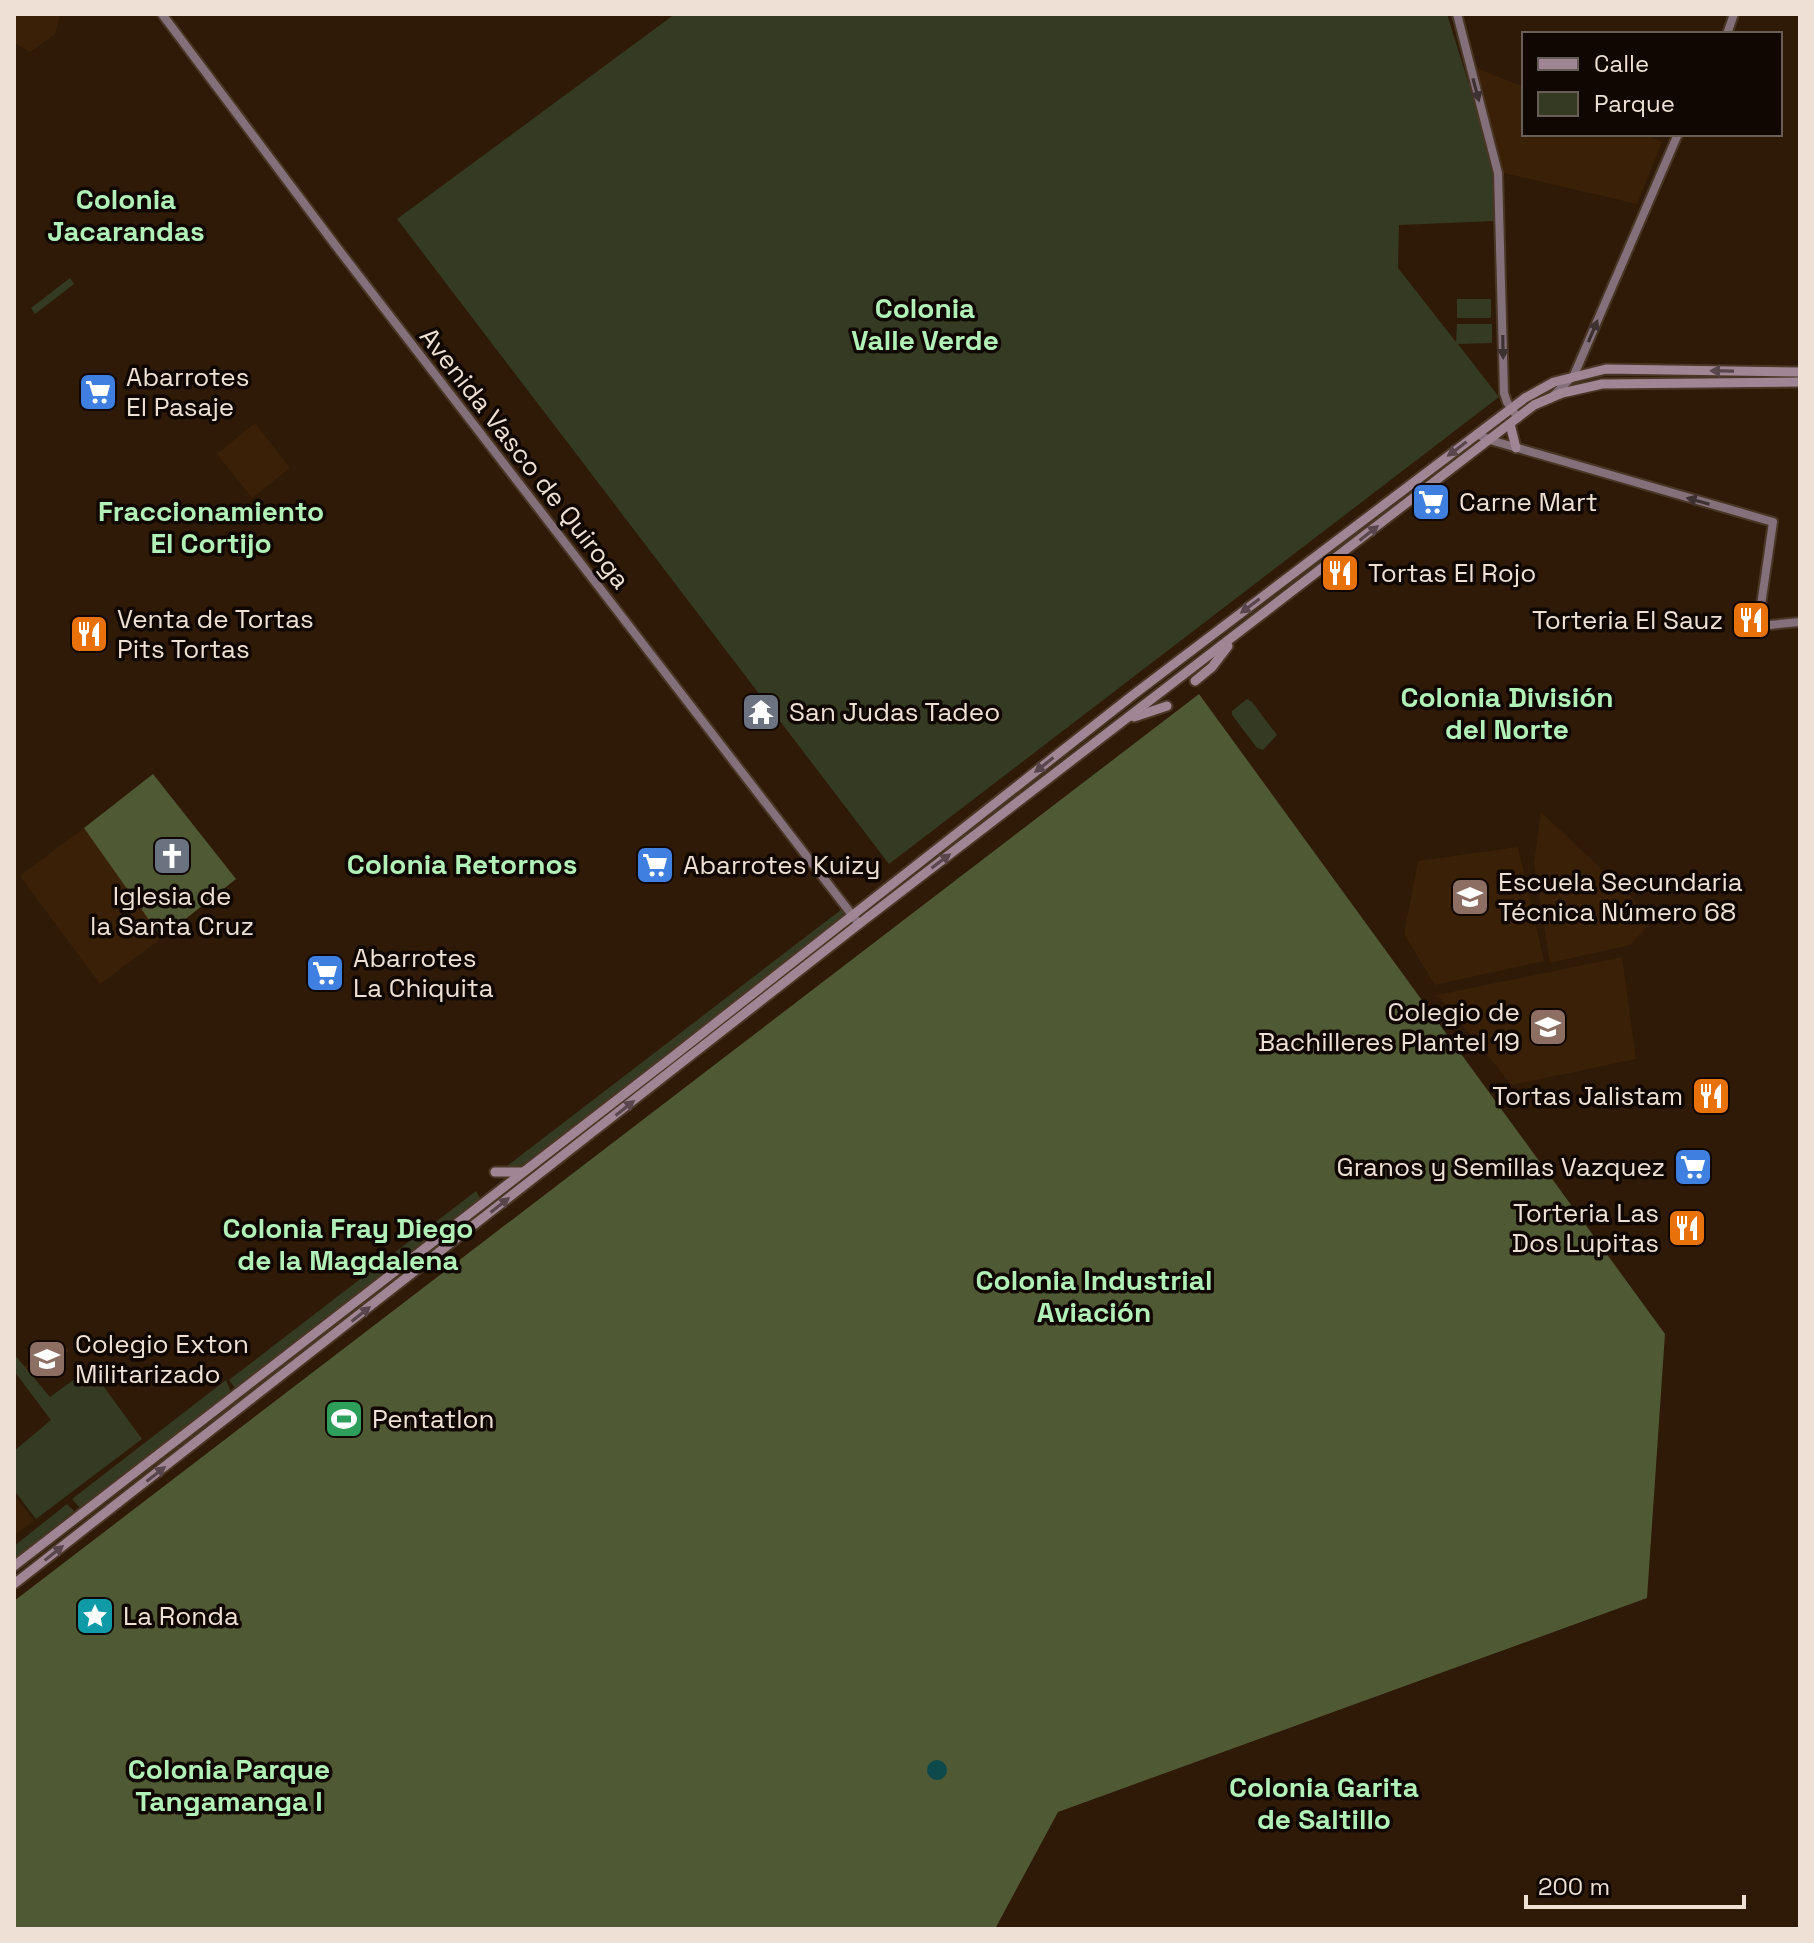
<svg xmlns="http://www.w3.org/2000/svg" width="1814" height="1943" font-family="'Space Grotesk',sans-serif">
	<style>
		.built { fill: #3a2007 }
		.green { fill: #343b22 }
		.forest { fill: #4f5934 }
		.water { fill: #0e4a4b }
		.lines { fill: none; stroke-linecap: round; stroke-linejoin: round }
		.secondary-casing { stroke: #493624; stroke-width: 12 }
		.primary-casing { stroke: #493624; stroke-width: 13 }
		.secondary { stroke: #84707b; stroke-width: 8 }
		.primary { stroke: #a08695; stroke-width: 9 }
		.oneway { fill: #3e3132 }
		.oneway2 { fill: #58464c }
		.labels { text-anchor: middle; stroke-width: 7; stroke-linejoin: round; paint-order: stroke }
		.poi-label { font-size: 26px; fill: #eee0d4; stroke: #100702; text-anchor: start }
		.street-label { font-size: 26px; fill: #eee0d4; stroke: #100702 }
		.neighbourhood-label { font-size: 28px; font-weight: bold; fill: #b1f0b7; stroke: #100702 }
	</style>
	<rect width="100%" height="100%" fill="#2e1a07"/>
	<!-- built -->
	<g class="built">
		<polygon points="14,14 60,14 55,34 30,52 14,43"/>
		<polygon points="1471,66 1524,87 1524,134 1642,134 1662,142 1637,204 1499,172"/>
		<polygon points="255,423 290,468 252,498 217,454"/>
		<polygon points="1541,812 1654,919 1630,945 1550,963 1534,863"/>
		<polygon points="84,828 164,936 100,984 20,876"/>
		<polygon points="1518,847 1544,961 1435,985 1404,934 1418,861"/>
		<polygon points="1622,957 1636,1059 1512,1085 1437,995"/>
		<polygon points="60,1339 69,1351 34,1379 24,1367"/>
		<polygon points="14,1495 34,1521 14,1535"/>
	</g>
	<!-- green -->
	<g class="green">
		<polygon points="675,14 1447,14 1494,165 1495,221 1399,225 1398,268 1456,342 1457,324 1492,324 1492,343 1458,344 1499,397 889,864 397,219"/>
		<polygon points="70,278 74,284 35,314 31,308"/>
		<rect x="1457" y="299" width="34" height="19"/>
		<polygon points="1247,699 1252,702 1277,735 1263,750 1257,748 1232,715 1232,711"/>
		<polygon points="842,909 847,915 519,1169 503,1169"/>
		<polygon points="476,1191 480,1198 430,1238 424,1231"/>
		<polygon points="420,1233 425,1241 236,1389 229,1380"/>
		<polygon points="14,1354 50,1397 90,1368 142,1439 36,1519 14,1490 14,1451 51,1420 14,1371"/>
		<polygon points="226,1380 231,1392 81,1509 72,1499"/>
		<polygon points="67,1504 74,1511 14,1560 14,1546"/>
	</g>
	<!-- forest -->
	<g class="forest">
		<polygon points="1199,694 1665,1334 1647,1598 1058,1812 995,1929 14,1929 14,1601"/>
		<polygon points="153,774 236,879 164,936 159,934 84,828"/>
	</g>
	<!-- water -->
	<circle class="water" cx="937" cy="1770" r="10"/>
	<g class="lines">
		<defs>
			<g id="secondary">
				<polyline points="162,14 339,250 859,924"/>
				<polyline points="1457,14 1498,173 1504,393 1507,402 1518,418"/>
				<polyline points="1727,34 1734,14"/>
				<polyline points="1553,396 1574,375 1678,134"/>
				<polyline points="1477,434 1490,440 1773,522 1758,626 1800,622"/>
			</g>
			<g id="primary">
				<polyline points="1510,424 1516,448"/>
				<polyline points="1195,681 1212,667 1228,646"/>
				<polyline points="1134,717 1167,706"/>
				<polyline points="495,1172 522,1172"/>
				<polyline points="14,1566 671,1058 1133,695 1525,398 1554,382 1606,369 1800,372"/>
				<polyline points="14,1584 859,924 1534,405 1562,393 1602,384 1800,382"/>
			</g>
		</defs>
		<!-- secondary casing -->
		<use href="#secondary" class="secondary-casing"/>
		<!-- primary casing -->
		<use href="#primary" class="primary-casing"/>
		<!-- secondary -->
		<use href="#secondary" class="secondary"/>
		<!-- primary -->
		<use href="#primary" class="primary"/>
	</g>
	<!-- one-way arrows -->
	<defs><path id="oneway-solid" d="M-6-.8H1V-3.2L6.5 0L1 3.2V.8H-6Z" transform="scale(2)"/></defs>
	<g class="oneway">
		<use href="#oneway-solid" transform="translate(1476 90) rotate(75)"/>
		<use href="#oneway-solid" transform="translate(1593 331) rotate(-67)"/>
		<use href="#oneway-solid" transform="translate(1503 347) rotate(89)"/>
		<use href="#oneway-solid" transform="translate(1698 501) rotate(-164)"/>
	</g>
	<g class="oneway2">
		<use href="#oneway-solid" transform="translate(1722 371) rotate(-179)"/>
		<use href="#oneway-solid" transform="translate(1457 449) rotate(143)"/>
		<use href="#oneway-solid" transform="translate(1369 533) rotate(-38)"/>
		<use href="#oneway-solid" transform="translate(1250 606) rotate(143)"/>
		<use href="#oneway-solid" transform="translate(1044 765) rotate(142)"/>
		<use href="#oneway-solid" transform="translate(941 861) rotate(-37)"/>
		<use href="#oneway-solid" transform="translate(625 1108) rotate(-38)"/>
		<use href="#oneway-solid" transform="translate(500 1205) rotate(-38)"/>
		<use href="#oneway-solid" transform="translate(361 1314) rotate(-38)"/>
		<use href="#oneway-solid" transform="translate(156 1474) rotate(-38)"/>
		<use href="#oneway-solid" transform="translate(54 1553) rotate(-38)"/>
	</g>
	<!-- icons -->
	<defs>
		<symbol id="supermarket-square" viewBox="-11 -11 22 22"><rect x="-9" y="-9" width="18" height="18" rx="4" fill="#3f7fe0" stroke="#100702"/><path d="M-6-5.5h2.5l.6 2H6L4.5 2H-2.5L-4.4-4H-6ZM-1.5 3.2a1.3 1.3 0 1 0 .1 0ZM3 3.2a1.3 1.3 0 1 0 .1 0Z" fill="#fff"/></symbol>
		<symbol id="restaurant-square" viewBox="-11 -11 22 22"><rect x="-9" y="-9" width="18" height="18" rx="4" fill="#e8710a" stroke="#100702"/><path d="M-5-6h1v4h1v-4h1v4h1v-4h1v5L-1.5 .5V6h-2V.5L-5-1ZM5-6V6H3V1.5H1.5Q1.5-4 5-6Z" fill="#fff"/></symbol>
		<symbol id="temple-square" viewBox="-11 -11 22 22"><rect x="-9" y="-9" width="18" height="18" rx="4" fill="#6b7280" stroke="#100702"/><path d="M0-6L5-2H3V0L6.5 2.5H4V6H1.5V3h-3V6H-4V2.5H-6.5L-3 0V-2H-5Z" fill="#fff"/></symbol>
		<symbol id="church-square" viewBox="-11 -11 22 22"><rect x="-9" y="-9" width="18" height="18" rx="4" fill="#6b7280" stroke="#100702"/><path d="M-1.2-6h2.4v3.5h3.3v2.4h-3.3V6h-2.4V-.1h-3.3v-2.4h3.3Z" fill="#fff"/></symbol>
		<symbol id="school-square" viewBox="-11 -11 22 22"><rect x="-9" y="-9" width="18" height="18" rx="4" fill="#8d6e63" stroke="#100702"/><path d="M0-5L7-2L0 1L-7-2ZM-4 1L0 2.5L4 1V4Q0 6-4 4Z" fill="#fff"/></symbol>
		<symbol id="stadium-square" viewBox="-11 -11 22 22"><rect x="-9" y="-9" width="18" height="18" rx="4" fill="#2e9e5b" stroke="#100702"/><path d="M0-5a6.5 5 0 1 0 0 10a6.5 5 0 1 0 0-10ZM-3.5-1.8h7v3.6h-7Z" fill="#fff"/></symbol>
		<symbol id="sight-square" viewBox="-11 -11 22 22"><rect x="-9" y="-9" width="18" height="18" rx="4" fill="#0f9aa8" stroke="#100702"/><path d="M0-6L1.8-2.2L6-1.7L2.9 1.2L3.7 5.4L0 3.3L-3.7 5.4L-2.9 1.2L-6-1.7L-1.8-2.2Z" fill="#fff"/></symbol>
	</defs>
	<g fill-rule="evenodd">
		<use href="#supermarket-square" x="76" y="370" width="44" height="44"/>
		<use href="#supermarket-square" x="1409" y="480" width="44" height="44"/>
		<use href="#restaurant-square" x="1318" y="551" width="44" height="44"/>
		<use href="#restaurant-square" x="1729" y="598" width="44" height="44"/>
		<use href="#restaurant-square" x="67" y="612" width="44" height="44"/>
		<use href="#temple-square" x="739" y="690" width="44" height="44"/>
		<use href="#church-square" x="150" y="834" width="44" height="44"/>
		<use href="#supermarket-square" x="633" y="843" width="44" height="44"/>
		<use href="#school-square" x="1448" y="875" width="44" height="44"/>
		<use href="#supermarket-square" x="303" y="951" width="44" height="44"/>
		<use href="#school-square" x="1526" y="1005" width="44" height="44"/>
		<use href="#restaurant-square" x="1689" y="1074" width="44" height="44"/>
		<use href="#supermarket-square" x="1671" y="1145" width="44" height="44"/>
		<use href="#restaurant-square" x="1665" y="1206" width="44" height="44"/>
		<use href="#school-square" x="25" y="1337" width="44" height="44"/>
		<use href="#stadium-square" x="322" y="1397" width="44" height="44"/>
		<use href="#sight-square" x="73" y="1594" width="44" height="44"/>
	</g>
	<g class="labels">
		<!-- poi labels -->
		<g class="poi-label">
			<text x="126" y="386">Abarrotes<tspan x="126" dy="30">El Pasaje</tspan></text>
			<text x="1459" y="511">Carne Mart</text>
			<text x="1368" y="582">Tortas El Rojo</text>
			<text x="117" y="628">Venta de Tortas<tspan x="117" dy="30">Pits Tortas</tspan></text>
			<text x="1723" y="629" text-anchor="end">Torteria El Sauz</text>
			<text x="789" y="721">San Judas Tadeo</text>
			<text x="683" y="874">Abarrotes Kuizy</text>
			<text x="1498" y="891">Escuela Secundaria<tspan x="1498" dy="30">Técnica Número 68</tspan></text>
			<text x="172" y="905" text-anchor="middle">Iglesia de<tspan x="172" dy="30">la Santa Cruz</tspan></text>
			<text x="353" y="967">Abarrotes<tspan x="353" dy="30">La Chiquita</tspan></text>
			<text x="1520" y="1021" text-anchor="end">Colegio de<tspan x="1520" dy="30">Bachilleres Plantel 19</tspan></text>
			<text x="1683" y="1105" text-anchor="end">Tortas Jalistam</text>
			<text x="1665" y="1176" text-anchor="end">Granos y Semillas Vazquez</text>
			<text x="1659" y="1222" text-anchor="end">Torteria Las<tspan x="1659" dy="30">Dos Lupitas</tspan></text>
			<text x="75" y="1353">Colegio Exton<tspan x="75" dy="30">Militarizado</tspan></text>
			<text x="372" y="1428">Pentatlon</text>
			<text x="123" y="1625">La Ronda</text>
		</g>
		<!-- street labels -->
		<g class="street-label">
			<text transform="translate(525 458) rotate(52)" y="9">Avenida Vasco de Quiroga</text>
		</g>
		<!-- neighbourhood labels -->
		<g class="neighbourhood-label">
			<text x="126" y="209">Colonia<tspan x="126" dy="32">Jacarandas</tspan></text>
			<text x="925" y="318">Colonia<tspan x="925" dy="32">Valle Verde</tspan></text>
			<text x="211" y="521">Fraccionamiento<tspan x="211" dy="32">El Cortijo</tspan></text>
			<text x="1507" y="707">Colonia División<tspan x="1507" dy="32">del Norte</tspan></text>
			<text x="462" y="874">Colonia Retornos</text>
			<text x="348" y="1238">Colonia Fray Diego<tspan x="348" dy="32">de la Magdalena</tspan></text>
			<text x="1094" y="1290">Colonia Industrial<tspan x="1094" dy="32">Aviación</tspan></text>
			<text x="229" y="1779">Colonia Parque<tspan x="229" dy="32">Tangamanga I</tspan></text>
			<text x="1324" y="1797">Colonia Garita<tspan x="1324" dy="32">de Saltillo</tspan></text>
		</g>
	</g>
	<!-- border -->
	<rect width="1814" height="1943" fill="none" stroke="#eee0d4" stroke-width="32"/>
	<!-- legend -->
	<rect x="1522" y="32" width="260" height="104" fill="#100702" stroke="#695e56" stroke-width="2"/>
	<rect x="1538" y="58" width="40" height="12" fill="#a08695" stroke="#695e56" stroke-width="2"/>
	<text x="1594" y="72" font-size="24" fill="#eee0d4">Calle</text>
	<rect x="1538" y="92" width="40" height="24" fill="#343b22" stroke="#695e56" stroke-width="2"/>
	<text x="1594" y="112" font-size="24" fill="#eee0d4">Parque</text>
	<!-- scale -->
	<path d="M1526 1895v12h218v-12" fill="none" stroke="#eee0d4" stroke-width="4"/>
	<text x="1538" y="1895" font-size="24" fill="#eee0d4" stroke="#100702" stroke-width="6" paint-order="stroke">200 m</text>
</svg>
